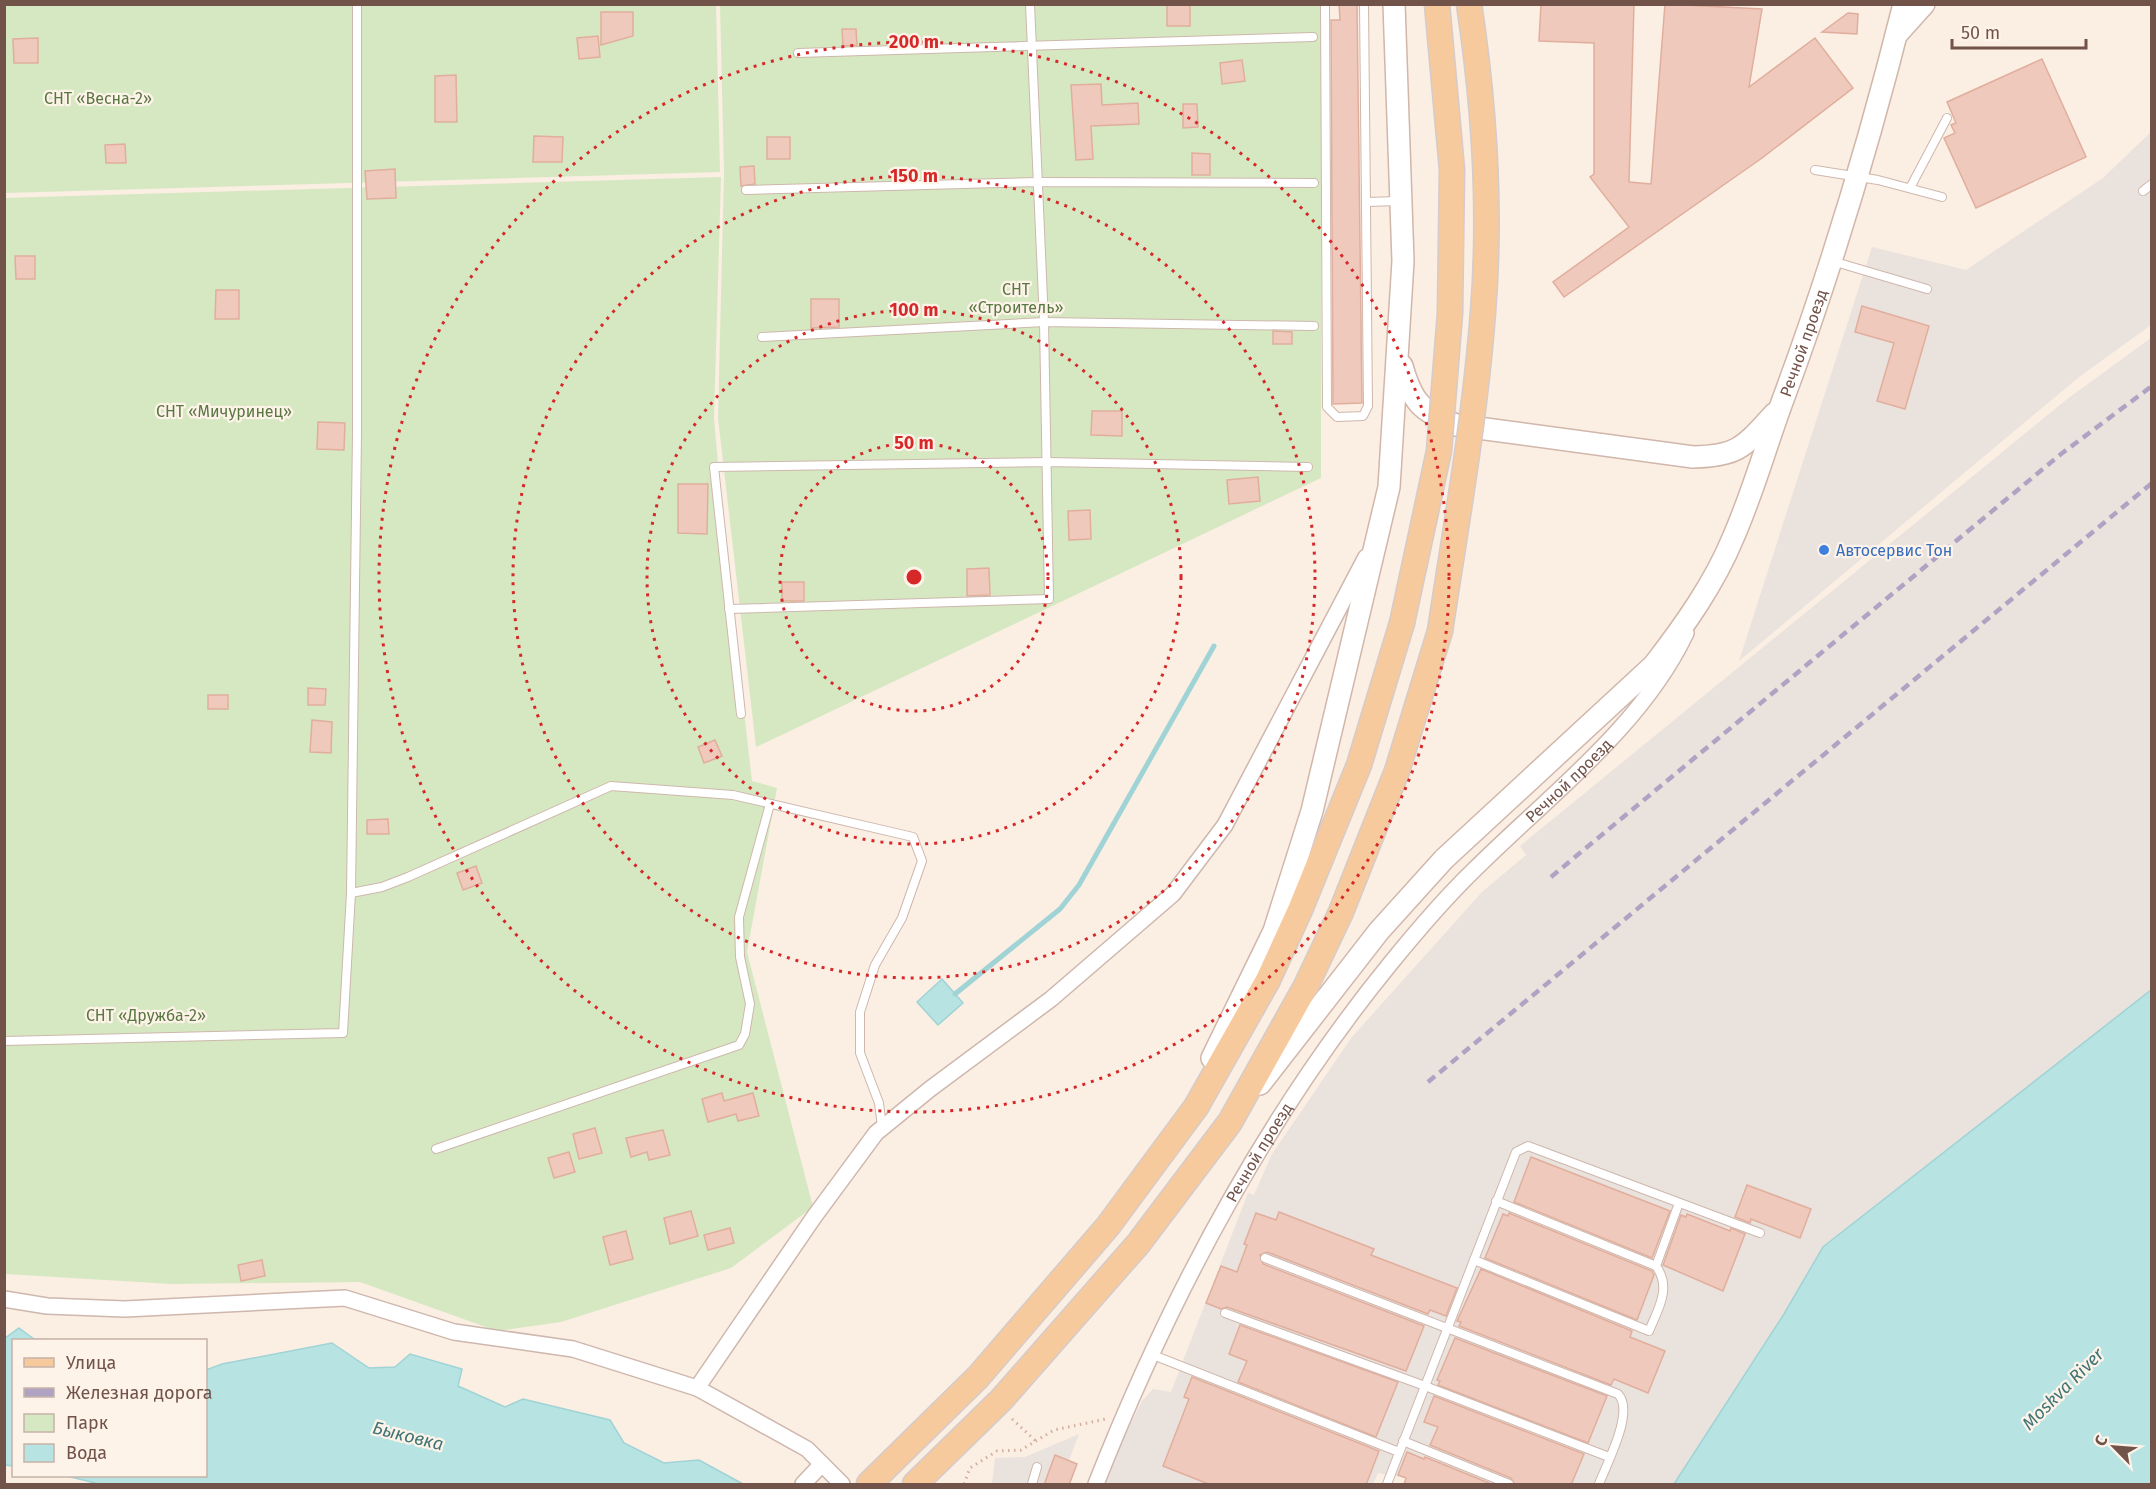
<svg xmlns="http://www.w3.org/2000/svg" width="2156" height="1489" font-family="'Fira Sans',sans-serif">
	<style>
		.industrial { fill: #eae2dd }
		.green { fill: #d6e8c2 }
		.water { fill: #b8e3e3; stroke: #9fd3d5; stroke-width: 1.5 }
		.lines { fill: none; stroke-linecap: round; stroke-linejoin: round }
		.stream { stroke: #9fd3d5; stroke-width: 5 }
		.building { fill: #efc9bc; stroke: #e1ae9d; stroke-width: 1.5 }
		.lane-casing { stroke: #ceb7ad; stroke-width: 10 }
		.street-casing { stroke: #ceb7ad; stroke-width: 18 }
		.secondary-casing { stroke: #d1b6aa; stroke-width: 24 }
		.primary-casing { stroke: #d5cbc9; stroke-width: 27 }
		.path { stroke: #d4ad9f; stroke-width: 3; stroke-dasharray: 1.5 4.5; stroke-linecap: butt }
		.lane { stroke: #fff; stroke-width: 8 }
		.street { stroke: #fff; stroke-width: 15 }
		.secondary { stroke: #fff; stroke-width: 21 }
		.primary { stroke: #f7ca9e; stroke-width: 24 }
		.rail { stroke: #b0a2c3; stroke-width: 4.5; stroke-dasharray: 9 6; stroke-linecap: butt }
		.primary-bridge-casing { stroke: #d5cbc9; stroke-width: 27; stroke-linecap: butt }
		.primary-bridge { stroke: #f7ca9e; stroke-width: 24 }
		.ring { fill: none; stroke: #d62828; stroke-width: 3; stroke-dasharray: 3 6 }
		.shop-dot { fill: #3f7fe0; stroke: #fef3e9; stroke-width: 2 }
		.labels { text-anchor: middle; stroke-width: 4.5; stroke-linejoin: round; paint-order: stroke }
		.park-label { font-size: 16px; fill: #597742; stroke: #fef3e9 }
		.street-label { font-size: 16px; fill: #72534a; stroke: #fef3e9 }
		.shop-label { font-size: 16px; fill: #366cbe; stroke: #fef3e9; text-anchor: start }
		.water-label { font-size: 18px; font-style: italic; fill: #3f7577; stroke: #fef3e9 }
		.centre { fill: #d62828; stroke: #fef3e9; stroke-width: 3 }
		.ring-label { font-size: 18px; text-anchor: middle; font-weight: bold; fill: #d62828; stroke: #fef3e9; stroke-width: 4.5; stroke-linejoin: round; paint-order: stroke }
	</style>
	<rect width="100%" height="100%" fill="#fbeee3"/>
	<!-- industrial -->
	<g class="industrial">
		<polygon points="2151,132 2151,325 2079,377 1739,661 1872,247 1966,270 2103,178"/>
		<polygon points="2151,338 2151,990 1823,1247 1784,1314 1674,1484 1404,1484 1406,1478 1378,1473 1373,1484 1106,1484 1125,1435 1142,1401 1153,1389 1171,1392 1248,1193 1254,1195 1272,1154 1352,1037 1482,892 1526,855 1520,846 2066,400"/>
		<polygon points="1079,1434 1069,1460 1077,1464 1069,1484 992,1484 995,1458 1025,1457"/>
	</g>
	<!-- green -->
	<g class="green">
		<polygon points="4,5 716,5 720,172 5,193"/>
		<polygon points="720,5 1321,5 1321,478 756,747 718,418 724,173"/>
		<polygon points="721,177 714,419 729,582 752,781 777,788 747,952 813,1207 731,1268 561,1322 497,1331 360,1282 172,1284 5,1274 4,198"/>
	</g>
	<!-- water -->
	<g class="water">
		<polygon points="942,979 963,1003 938,1025 917,1002"/>
		<polygon points="2151,990 2151,1484 1674,1484 1784,1314 1823,1247"/>
		<polygon points="19,1328 34,1339 55,1340 14,1340 13,1466 5,1465 4,1339"/>
		<polygon points="332,1343 369,1368 395,1367 410,1354 462,1369 458,1386 505,1407 523,1399 610,1420 624,1443 664,1463 699,1460 743,1484 99,1484 67,1476 206,1476 206,1370 222,1364"/>
	</g>
	<g class="lines">
		<!-- stream -->
		<polyline class="stream" points="955,994 1060,909 1079,885 1214,646"/>
	</g>
	<!-- building -->
	<g class="building">
		<rect x="1167" y="4" width="23" height="22"/>
		<polygon points="1339,4 1357,4 1362,403 1333,404 1331,20 1340,20"/>
		<polygon points="1541,4 1634,4 1629,182 1651,184 1665,4 1762,9 1749,87 1815,38 1853,88 1762,158 1564,297 1553,282 1629,227 1590,177 1594,174 1594,43 1539,41"/>
		<polygon points="601,12 633,12 633,36 601,45"/>
		<polygon points="1848,13 1858,14 1857,34 1822,32"/>
		<polygon points="842,29 856,29 857,45 843,46"/>
		<polygon points="598,36 600,57 579,59 577,38"/>
		<polygon points="38,38 38,63 14,63 13,39"/>
		<polygon points="2042,59 2086,157 1976,208 1944,138 1955,133 1951,125 1956,123 1947,102"/>
		<polygon points="1242,60 1245,81 1222,84 1220,63"/>
		<polygon points="456,75 457,122 435,122 435,76"/>
		<polygon points="1101,84 1102,105 1138,103 1139,124 1091,126 1093,159 1076,160 1071,85"/>
		<polygon points="1183,104 1197,104 1198,127 1183,128"/>
		<polygon points="534,136 563,137 562,162 533,162"/>
		<rect x="767" y="137" width="23" height="22"/>
		<polygon points="125,144 126,163 106,163 105,145"/>
		<polygon points="1192,153 1210,154 1210,175 1192,175"/>
		<polygon points="754,166 755,184 741,186 740,167"/>
		<polygon points="395,169 396,198 367,199 365,171"/>
		<polygon points="15,256 35,256 35,279 16,279"/>
		<polygon points="216,290 239,290 239,319 215,319"/>
		<polygon points="811,299 839,299 839,327 811,328"/>
		<polygon points="1862,306 1929,326 1905,409 1877,401 1894,343 1855,332"/>
		<polygon points="1273,331 1292,332 1292,344 1273,344"/>
		<polygon points="1092,411 1122,411 1122,436 1091,435"/>
		<polygon points="318,422 345,423 344,450 317,449"/>
		<polygon points="1258,477 1260,501 1229,504 1227,480"/>
		<polygon points="678,484 708,484 707,534 678,533"/>
		<polygon points="1090,510 1091,539 1069,540 1068,511"/>
		<polygon points="989,568 990,595 967,596 967,569"/>
		<rect x="782" y="582" width="22" height="19"/>
		<polygon points="308,688 326,689 325,705 308,705"/>
		<rect x="208" y="695" width="20" height="14"/>
		<polygon points="312,720 332,722 331,753 310,752"/>
		<polygon points="715,740 722,756 704,763 698,747"/>
		<polygon points="388,819 389,834 367,834 367,820"/>
		<polygon points="476,866 482,883 463,890 457,873"/>
		<polygon points="722,1093 724,1101 753,1093 759,1116 738,1121 736,1114 708,1122 702,1099"/>
		<polygon points="595,1128 602,1153 579,1159 573,1134"/>
		<polygon points="663,1130 670,1155 649,1160 647,1152 631,1157 626,1138"/>
		<polygon points="569,1152 575,1172 554,1178 548,1158"/>
		<polygon points="1531,1157 1670,1211 1652,1258 1514,1202"/>
		<polygon points="1747,1185 1811,1209 1800,1238 1751,1219 1750,1223 1735,1217"/>
		<polygon points="691,1211 698,1236 670,1244 664,1218"/>
		<polygon points="1279,1212 1374,1249 1371,1255 1457,1288 1446,1316 1430,1310 1428,1314 1267,1252 1260,1255 1263,1264 1424,1326 1406,1371 1227,1307 1221,1309 1206,1303 1221,1266 1237,1272 1247,1245 1244,1244 1256,1213 1276,1220"/>
		<polygon points="1509,1213 1652,1271 1654,1275 1637,1320 1485,1258 1503,1214 1508,1216"/>
		<polygon points="1687,1214 1730,1231 1731,1228 1745,1234 1723,1291 1663,1265 1681,1215 1686,1217"/>
		<polygon points="730,1228 734,1243 708,1250 704,1235"/>
		<polygon points="626,1231 633,1259 610,1265 603,1237"/>
		<polygon points="262,1260 265,1276 241,1281 238,1265"/>
		<polygon points="1481,1269 1632,1331 1630,1337 1665,1351 1648,1393 1614,1379 1611,1385 1459,1326 1461,1322 1457,1321"/>
		<polygon points="1240,1325 1398,1382 1376,1437 1238,1382 1247,1361 1229,1354"/>
		<polygon points="1455,1338 1607,1396 1588,1443 1438,1385 1440,1381 1437,1380"/>
		<polygon points="1192,1377 1379,1451 1366,1485 1211,1485 1163,1466 1189,1399 1184,1397"/>
		<polygon points="1434,1396 1584,1454 1571,1485 1515,1485 1511,1478 1430,1445 1438,1427 1424,1422"/>
		<polygon points="1407,1452 1424,1459 1425,1457 1494,1485 1404,1485 1406,1478 1398,1475"/>
		<polygon points="1055,1455 1077,1464 1069,1485 1044,1485"/>
	</g>
	<g class="lines">
		<defs>
			<g id="lane">
				<polyline points="1325,4 1327,407 1337,417 1363,416 1368,406 1364,4"/>
				<polyline points="798,53 1313,37"/>
				<polyline points="1815,170 1878,180 1942,197"/>
				<polyline points="1910,188 1947,118"/>
				<polyline points="746,190 1037,182 1314,183"/>
				<polyline points="2143,191 2152,184"/>
				<polyline points="1367,202 1398,201"/>
				<polyline points="1832,261 1927,289"/>
				<polyline points="762,337 1044,322 1314,326"/>
				<polyline points="729,609 1049,599 1044,322 1030,4"/>
				<polyline points="741,714 714,467 1047,462 1308,467"/>
				<polyline points="351,893 357,434 357,4"/>
				<polyline points="4,1041 343,1033 351,893 382,887 408,877 611,786 733,795 913,837 922,861 902,918 875,965 860,1012 860,1053 879,1103 882,1127"/>
				<polyline points="436,1149 739,1045 745,1034 750,1004 740,957 739,917 770,804"/>
				<path d="M1265,1258L1618,1394C1635,1411 1607,1463 1599,1484"/>
				<path d="M1474,1260L1649,1331C1658,1309 1672,1288 1656,1266L1496,1201"/>
				<polyline points="1656,1266 1679,1203"/>
				<polyline points="1225,1313 1425,1386 1609,1457"/>
				<polyline points="1153,1355 1399,1452"/>
				<polyline points="1403,1441 1509,1484"/>
				<polyline points="1032,1484 1037,1467"/>
				<polyline points="1387,1484 1516,1152 1528,1146 1760,1233"/>
			</g>
			<g id="street">
				<polyline points="4,1299 47,1306 125,1309 345,1298 454,1332 573,1349 697,1388 807,1449 842,1484"/>
				<polyline points="697,1388 814,1217 876,1133 930,1089 1051,999 1173,894 1225,825 1366,557"/>
				<polyline points="803,1484 822,1464"/>
				<path id="s1" d="M1096,1484C1169,1299 1263,1120 1390,964C1416,932 1444,899 1474,870C1547,797 1641,728 1686,633"/>
			</g>
			<g id="secondary">
				<polyline points="1897,34 1924,4"/>
				<path d="M1402,366C1412,402 1421,411 1456,425L1693,457C1738,456 1744,447 1774,414"/>
				<polyline points="1212,1058 1274,931 1312,811 1389,487 1403,261 1394,4"/>
				<path id="s2" d="M1260,1084L1379,931L1444,859L1654,665C1684,626 1714,584 1733,538C1752,495 1765,449 1781,405C1830,274 1870,140 1904,4"/>
			</g>
			<g id="primary">
				<polyline points="869,1484 978,1377 1108,1226 1196,1107 1268,980 1300,910 1359,765 1402,623"/>
				<polyline points="915,1484 1001,1400 1138,1244 1230,1122 1306,986 1341,912 1397,771 1440,631"/>
			</g>
		</defs>
		<!-- lane casing -->
		<use href="#lane" class="lane-casing"/>
		<!-- street casing -->
		<use href="#street" class="street-casing"/>
		<!-- secondary casing -->
		<use href="#secondary" class="secondary-casing"/>
		<!-- primary casing -->
		<use href="#primary" class="primary-casing"/>
		<!-- path -->
		<g class="path">
			<polyline points="1012,1419 1037,1442"/>
			<polyline points="964,1484 970,1468 997,1451 1021,1450 1054,1430 1106,1419"/>
		</g>
		<!-- lane -->
		<use href="#lane" class="lane"/>
		<!-- street -->
		<use href="#street" class="street"/>
		<!-- secondary -->
		<use href="#secondary" class="secondary"/>
		<!-- primary -->
		<use href="#primary" class="primary"/>
		<!-- rail -->
		<g class="rail">
			<polyline points="1551,877 2061,454 2152,386"/>
			<polyline points="1428,1082 2152,483"/>
		</g>
		<defs>
			<g id="primary-bridge">
				<polyline points="1402,623 1439,451 1450,313 1452,170 1437,4"/>
				<path d="M1440,631C1456,525 1475,419 1483,312C1491,212 1484,103 1469,4"/>
			</g>
		</defs>
		<!-- primary-bridge casing -->
		<use href="#primary-bridge" class="primary-bridge-casing"/>
		<!-- primary-bridge -->
		<use href="#primary-bridge" class="primary-bridge"/>
	</g>
	<!-- distance rings -->
	<g class="ring">
		<circle cx="914" cy="577" r="134"/>
		<circle cx="914" cy="577" r="267"/>
		<circle cx="914" cy="577" r="401"/>
		<circle cx="914" cy="577" r="535"/>
	</g>
	<!-- markers -->
	<circle class="shop-dot" cx="1824" cy="550" r="6"/>
	<g class="labels">
		<!-- park labels -->
		<g class="park-label">
			<text x="98" y="104">СНТ «Весна-2»</text>
			<text x="1016" y="295">СНТ<tspan x="1016" dy="18">«Строитель»</tspan></text>
			<text x="224" y="417">СНТ «Мичуринец»</text>
			<text x="146" y="1021">СНТ «Дружба-2»</text>
		</g>
		<!-- street labels -->
		<g class="street-label">
			<text dy="6" stroke="none"><textPath href="#s2" startOffset="934">Речной проезд</textPath></text>
			<text dy="6" stroke="none"><textPath href="#s1" startOffset="856">Речной проезд</textPath></text>
			<text dy="6" stroke="none"><textPath href="#s1" startOffset="370">Речной проезд</textPath></text>
		</g>
		<!-- shop labels -->
		<g class="shop-label">
			<text x="1836" y="556">Автосервис Тон</text>
		</g>
		<!-- water labels -->
		<g class="water-label">
			<text transform="translate(2063 1389) rotate(-45)" y="6">Moskva River</text>
			<text transform="translate(408 1436) rotate(14)" y="6">Быковка</text>
		</g>
	</g>
	<circle cx="914" cy="577" r="9" class="centre"/>
	<g class="ring-label">
		<text x="914" y="48">200 m</text>
		<text x="914" y="182">150 m</text>
		<text x="914" y="316">100 m</text>
		<text x="914" y="449">50 m</text>
	</g>
	<!-- border -->
	<rect width="2156" height="1489" fill="none" stroke="#72534a" stroke-width="12"/>
	<!-- legend -->
	<rect x="12" y="1339" width="195" height="138" fill="#fef3e9" stroke="#c6b3a9" stroke-width="1.5"/>
	<rect x="24" y="1358" width="30" height="9" fill="#f7ca9e" stroke="#c6b3a9" stroke-width="1.5"/>
	<text x="66" y="1369" font-size="18" fill="#72534a">Улица</text>
	<rect x="24" y="1388" width="30" height="9" fill="#b0a2c3" stroke="#c6b3a9" stroke-width="1.5"/>
	<text x="66" y="1399" font-size="18" fill="#72534a">Железная дорога</text>
	<rect x="24" y="1414" width="30" height="18" fill="#d6e8c2" stroke="#c6b3a9" stroke-width="1.5"/>
	<text x="66" y="1429" font-size="18" fill="#72534a">Парк</text>
	<rect x="24" y="1444" width="30" height="18" fill="#b8e3e3" stroke="#c6b3a9" stroke-width="1.5"/>
	<text x="66" y="1459" font-size="18" fill="#72534a">Вода</text>
	<!-- north arrow -->
	<g transform="translate(2114 1447) rotate(295)" stroke="#fef3e9" stroke-width="4.5" paint-order="stroke">
	<path d="M0-4.5L10 22L0 15L-10 22Z" fill="#72534a"/>
	<text y="-9" font-size="16" font-weight="bold" text-anchor="middle" fill="#72534a">С</text>
	</g>
	<!-- scale -->
	<path d="M1952 39v9h134v-9" fill="none" stroke="#72534a" stroke-width="3"/>
	<text x="1961" y="39" font-size="18" fill="#72534a" stroke="#fef3e9" stroke-width="4.5" paint-order="stroke">50 m</text>
</svg>
